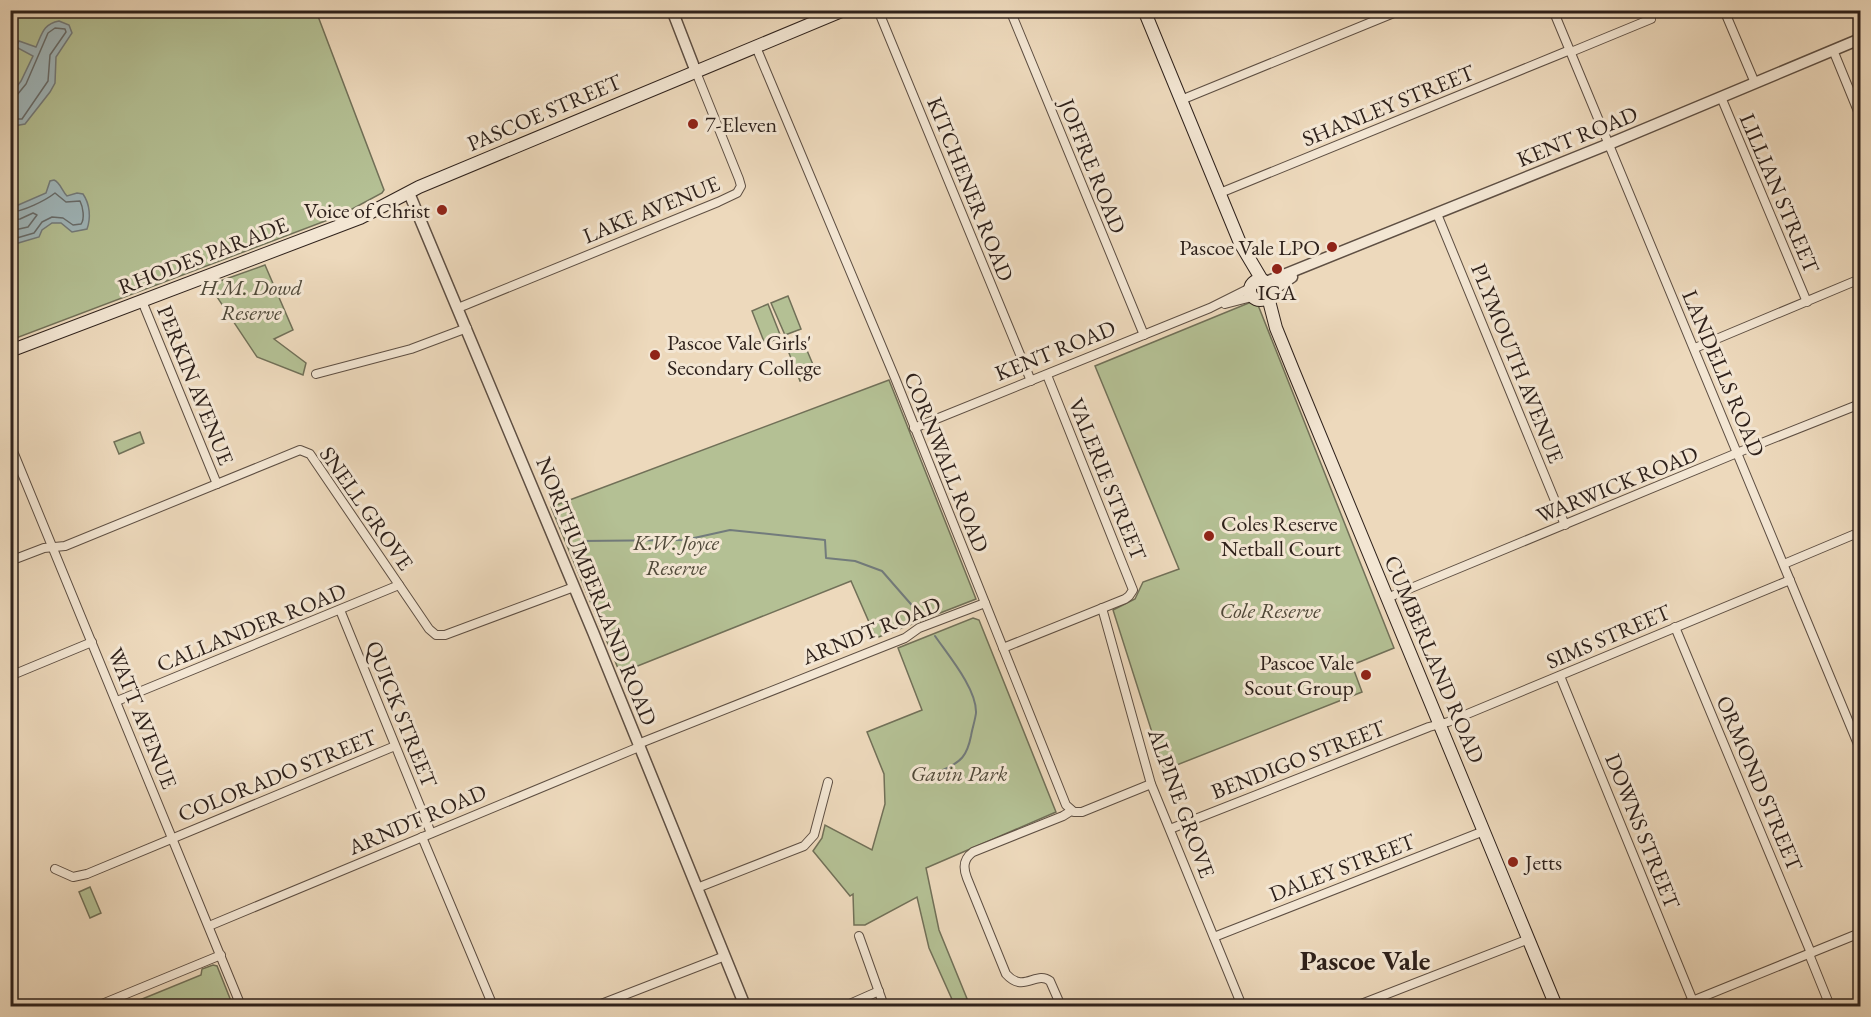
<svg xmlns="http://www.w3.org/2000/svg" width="1871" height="1017" font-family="'EB Garamond',serif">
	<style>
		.green { fill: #b4c094; stroke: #717058; stroke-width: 1.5 }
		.water { fill: #9fb7bc; stroke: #727b7c; stroke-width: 1.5 }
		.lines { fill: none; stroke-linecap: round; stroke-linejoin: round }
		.shore { stroke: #666c6c; stroke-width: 1.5 }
		.stream { stroke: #727b7c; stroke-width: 2 }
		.minor-casing { stroke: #5e4f43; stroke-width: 10 }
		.tertiary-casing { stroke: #5e4f43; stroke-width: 13 }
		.secondary-casing { stroke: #2e211b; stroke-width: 14 }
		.minor { stroke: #f3e6d3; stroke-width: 8 }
		.tertiary { stroke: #f3e6d3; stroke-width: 10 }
		.secondary { stroke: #f3e6d3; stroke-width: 12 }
		.poi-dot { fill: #8f2418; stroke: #f3e6d3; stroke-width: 2 }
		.labels { text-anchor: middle; stroke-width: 6; stroke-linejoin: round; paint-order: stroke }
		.street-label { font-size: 22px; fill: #2e211b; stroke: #f3e6d3 }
		.poi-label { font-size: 22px; fill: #2e211b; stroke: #f3e6d3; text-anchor: start }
		.park-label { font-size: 22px; font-style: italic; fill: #504939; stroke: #f3e6d3 }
		.district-label { font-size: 28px; font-weight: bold; fill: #2e211b; stroke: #f3e6d3 }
	</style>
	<rect width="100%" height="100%" fill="#edd9bc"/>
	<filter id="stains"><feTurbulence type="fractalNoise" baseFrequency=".00333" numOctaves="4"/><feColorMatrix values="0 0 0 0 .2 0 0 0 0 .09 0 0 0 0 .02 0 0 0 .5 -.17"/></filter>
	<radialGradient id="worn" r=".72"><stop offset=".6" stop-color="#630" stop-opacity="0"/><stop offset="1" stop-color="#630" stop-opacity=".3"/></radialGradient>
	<!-- green -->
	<g class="green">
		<polygon points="11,11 316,11 384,190 382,193 341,215 11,340"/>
		<polygon points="265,265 293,330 274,339 306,363 303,375 257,357 209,285"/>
		<polygon points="788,296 801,329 785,335 771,303"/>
		<polygon points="1256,300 1394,648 1352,665 1362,692 1164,770 1113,610 1135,599 1143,582 1179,569 1095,366"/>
		<polygon points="768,304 781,337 765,344 752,311"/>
		<polygon points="803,341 817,374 800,381 787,348"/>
		<polygon points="889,380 976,599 876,638 851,581 620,673 551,507"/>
		<polygon points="140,432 144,443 119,454 114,442"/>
		<polygon points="973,618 979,620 1056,812 926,868 939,930 970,1006 955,1006 929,948 917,897 865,925 854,925 853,894 850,896 813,851 822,838 825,825 872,850 885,804 884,774 867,732 922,710 898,648"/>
		<polygon points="90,887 101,913 90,918 79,892"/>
		<polygon points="213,965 217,966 233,1006 125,1006 201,975 202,969"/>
	</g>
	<!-- water -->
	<g class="water">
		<path d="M59,21L69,25L72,33L56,57L55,83L50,92L25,124L14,126L11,124V94L21,81L33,56L16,47L19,41L36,47C42,34 43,24 59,21Z"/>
		<path d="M54,180C60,182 62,191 67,196L77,193L83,194C90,204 91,218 87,229L72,232L61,223H52L42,230L39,237L15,244L11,249V207L16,206L46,193L50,181Z"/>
	</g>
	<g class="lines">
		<!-- shore -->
		<g class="shore">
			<polyline points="10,97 17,95 26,84 48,33 55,28 65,29 66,32 50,55 48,81 22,119 10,119"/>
			<path d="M10,212C23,212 46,200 55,193L66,202L80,201C83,207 85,219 81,224L73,225L63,218L52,217L42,222L34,233L10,240"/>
			<polyline points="10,220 20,219 33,213 37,215 28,227 10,231"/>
		</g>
		<!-- stream -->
		<g class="stream">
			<polyline points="580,541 685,540 730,530 825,540 826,558 855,561 882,571 923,618"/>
			<path d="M935,636C948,655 977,689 976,713C975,721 972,729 971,736C967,756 961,762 943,770"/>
		</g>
		<defs>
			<g id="minor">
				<polyline points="878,10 1031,381"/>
				<polyline points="1010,10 1144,335"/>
				<polyline points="1553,10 1860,749"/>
				<polyline points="1724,10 1755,83"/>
				<polyline points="756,47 895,378 1066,805 1074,812 1082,812 1151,784"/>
				<polyline points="1833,50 1860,116"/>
				<polyline points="1571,52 1651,19"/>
				<polyline points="1721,97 1807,302"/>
				<polyline points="1181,100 1401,10"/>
				<polyline points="1220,193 1570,50"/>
				<polyline points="1437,214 1565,525"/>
				<polyline points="142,301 217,484"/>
				<polyline points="1225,304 1252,297"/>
				<polyline points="458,308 718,202 737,193 741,186 739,179 696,72"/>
				<polyline points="1695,348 1860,279"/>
				<polyline points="316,374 411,349 467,328"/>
				<polyline points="914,428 1210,308 1250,288"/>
				<polyline points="10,444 241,1006"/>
				<polyline points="10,561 44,548 65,546 300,450 310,454 429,629 436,635 445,635 574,587"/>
				<polyline points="1784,564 1860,532"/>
				<polyline points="1387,598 1749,448 1860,404"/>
				<polyline points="1102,608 1151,784 1242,1006"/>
				<polyline points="340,610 431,833"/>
				<polyline points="1675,627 1811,953"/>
				<polyline points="1003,648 1125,599 1129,596 1133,590 1047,375"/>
				<polyline points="10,676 92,642"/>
				<polyline points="1560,676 1695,1006"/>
				<polyline points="117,701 399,585"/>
				<polyline points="638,744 905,638 919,628 985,603"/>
				<polyline points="1170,829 1429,727 1448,722 1790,580"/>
				<polyline points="422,837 493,1006"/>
				<polyline points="55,869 73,877 87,874 395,746"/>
				<polyline points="697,888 804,846 814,835 828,782"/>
				<polyline points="209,926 639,747"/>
				<polyline points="859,936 884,1006"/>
				<polyline points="1214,937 1484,831"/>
				<polyline points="1809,954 1830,1006"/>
				<polyline points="97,1006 221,955"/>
				<polyline points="596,1006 725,956"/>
				<polyline points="845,1006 879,991"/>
				<path d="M1061,1006L1050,981C1036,970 1024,994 1006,974L967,878C963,868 963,859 973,852L1063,816L1071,811"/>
				<polyline points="1356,1006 1529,939"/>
				<polyline points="1680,1006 1860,933"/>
			</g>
			<g id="tertiary">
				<polyline points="672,10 696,72"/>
				<polyline points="409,193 593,632 745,1006"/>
				<polyline points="1266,282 1609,144 1860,39"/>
				<polyline points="1270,292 1292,277"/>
			</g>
			<g id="secondary">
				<polyline points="1144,10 1240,243 1262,280"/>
				<circle cx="1260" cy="290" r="10"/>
				<polyline points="1268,297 1276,328 1293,370 1556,1006"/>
				<polyline points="10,351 360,218 419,187 844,10"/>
			</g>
		</defs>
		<!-- minor casing -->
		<use href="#minor" class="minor-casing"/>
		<!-- tertiary casing -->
		<use href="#tertiary" class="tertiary-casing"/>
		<!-- secondary casing -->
		<use href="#secondary" class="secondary-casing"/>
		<!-- minor -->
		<use href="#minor" class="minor"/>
		<!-- tertiary -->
		<use href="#tertiary" class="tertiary"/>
		<!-- secondary -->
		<use href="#secondary" class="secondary"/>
	</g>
	<!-- markers -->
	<g class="poi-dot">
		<circle cx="693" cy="124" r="6"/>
		<circle cx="442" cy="210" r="6"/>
		<circle cx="1332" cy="247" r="6"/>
		<circle cx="1277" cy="269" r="6"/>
		<circle cx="655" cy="355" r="6"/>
		<circle cx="1209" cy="536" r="6"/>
		<circle cx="1366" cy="675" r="6"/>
		<circle cx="1513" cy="862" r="6"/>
	</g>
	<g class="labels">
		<!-- street labels -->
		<g class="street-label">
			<text transform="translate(1388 105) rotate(-22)" y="8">SHANLEY STREET</text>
			<text transform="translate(544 112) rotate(-23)" y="8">PASCOE STREET</text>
			<text transform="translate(1577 136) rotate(-22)" y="8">KENT ROAD</text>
			<text transform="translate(1093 166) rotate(68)" y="8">JOFFRE ROAD</text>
			<text transform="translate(971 189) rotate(68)" y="8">KITCHENER ROAD</text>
			<text transform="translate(1780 193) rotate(67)" y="8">LILLIAN STREET</text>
			<text transform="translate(651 209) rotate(-22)" y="8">LAKE AVENUE</text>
			<text transform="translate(203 255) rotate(-21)" y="8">RHODES PARADE</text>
			<text transform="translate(1055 350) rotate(-22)" y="8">KENT ROAD</text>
			<text transform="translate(1518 363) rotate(68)" y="8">PLYMOUTH AVENUE</text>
			<text transform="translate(1724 373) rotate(67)" y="8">LANDELLS ROAD</text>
			<text transform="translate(196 385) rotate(68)" y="8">PERKIN AVENUE</text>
			<text transform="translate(947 462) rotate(68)" y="8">CORNWALL ROAD</text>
			<text transform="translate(1108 479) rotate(68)" y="8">VALERIE STREET</text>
			<text transform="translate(1617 484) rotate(-22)" y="8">WARWICK ROAD</text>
			<text transform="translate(367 508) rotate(55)" y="8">SNELL GROVE</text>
			<text transform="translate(597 591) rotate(68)" y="8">NORTHUMBERLAND ROAD</text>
			<text transform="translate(251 627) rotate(-22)" y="8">CALLANDER ROAD</text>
			<text transform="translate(871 630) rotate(-22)" y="8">ARNDT ROAD</text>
			<text transform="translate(1608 636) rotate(-23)" y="8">SIMS STREET</text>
			<text transform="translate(1435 659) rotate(67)" y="8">CUMBERLAND ROAD</text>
			<text transform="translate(402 714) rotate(68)" y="8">QUICK STREET</text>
			<text transform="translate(143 718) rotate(68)" y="8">WATT AVENUE</text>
			<text transform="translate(1298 759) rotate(-21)" y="8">BENDIGO STREET</text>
			<text transform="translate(277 775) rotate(-22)" y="8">COLORADO STREET</text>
			<text transform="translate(1760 783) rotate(67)" y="8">ORMOND STREET</text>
			<text transform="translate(1182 803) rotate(70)" y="8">ALPINE GROVE</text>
			<text transform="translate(417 819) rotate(-23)" y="8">ARNDT ROAD</text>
			<text transform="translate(1643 831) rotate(68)" y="8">DOWNS STREET</text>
			<text transform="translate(1342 867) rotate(-21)" y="8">DALEY STREET</text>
		</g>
		<!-- poi labels -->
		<g class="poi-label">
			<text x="705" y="132">7-Eleven</text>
			<text x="430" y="218" text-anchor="end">Voice of Christ</text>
			<text x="1320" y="255" text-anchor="end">Pascoe Vale LPO</text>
			<text x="1277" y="300" text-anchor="middle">IGA</text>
			<text x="667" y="350">Pascoe Vale Girls'<tspan x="667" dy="25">Secondary College</tspan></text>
			<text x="1221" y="531">Coles Reserve<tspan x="1221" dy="25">Netball Court</tspan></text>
			<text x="1354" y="670" text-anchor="end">Pascoe Vale<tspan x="1354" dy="25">Scout Group</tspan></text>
			<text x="1525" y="870">Jetts</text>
		</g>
		<!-- park labels -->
		<g class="park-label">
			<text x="251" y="295">H.M. Dowd<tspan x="251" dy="25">Reserve</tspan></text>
			<text x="676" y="550">K.W. Joyce<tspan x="676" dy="25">Reserve</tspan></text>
			<text x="1270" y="618">Cole Reserve</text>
			<text x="959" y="781">Gavin Park</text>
		</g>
		<!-- district labels -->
		<g class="district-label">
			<text x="1365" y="970">Pascoe Vale</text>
		</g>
	</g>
	<!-- margin -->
	<rect width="1871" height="1017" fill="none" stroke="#edd9bc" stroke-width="36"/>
	<rect x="12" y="12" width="1847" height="993" fill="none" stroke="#2e211b" stroke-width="3"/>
	<rect x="18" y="18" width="1835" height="981" fill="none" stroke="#2e211b" stroke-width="1.5"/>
	<rect width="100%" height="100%" filter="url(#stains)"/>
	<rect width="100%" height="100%" fill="url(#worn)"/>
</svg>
